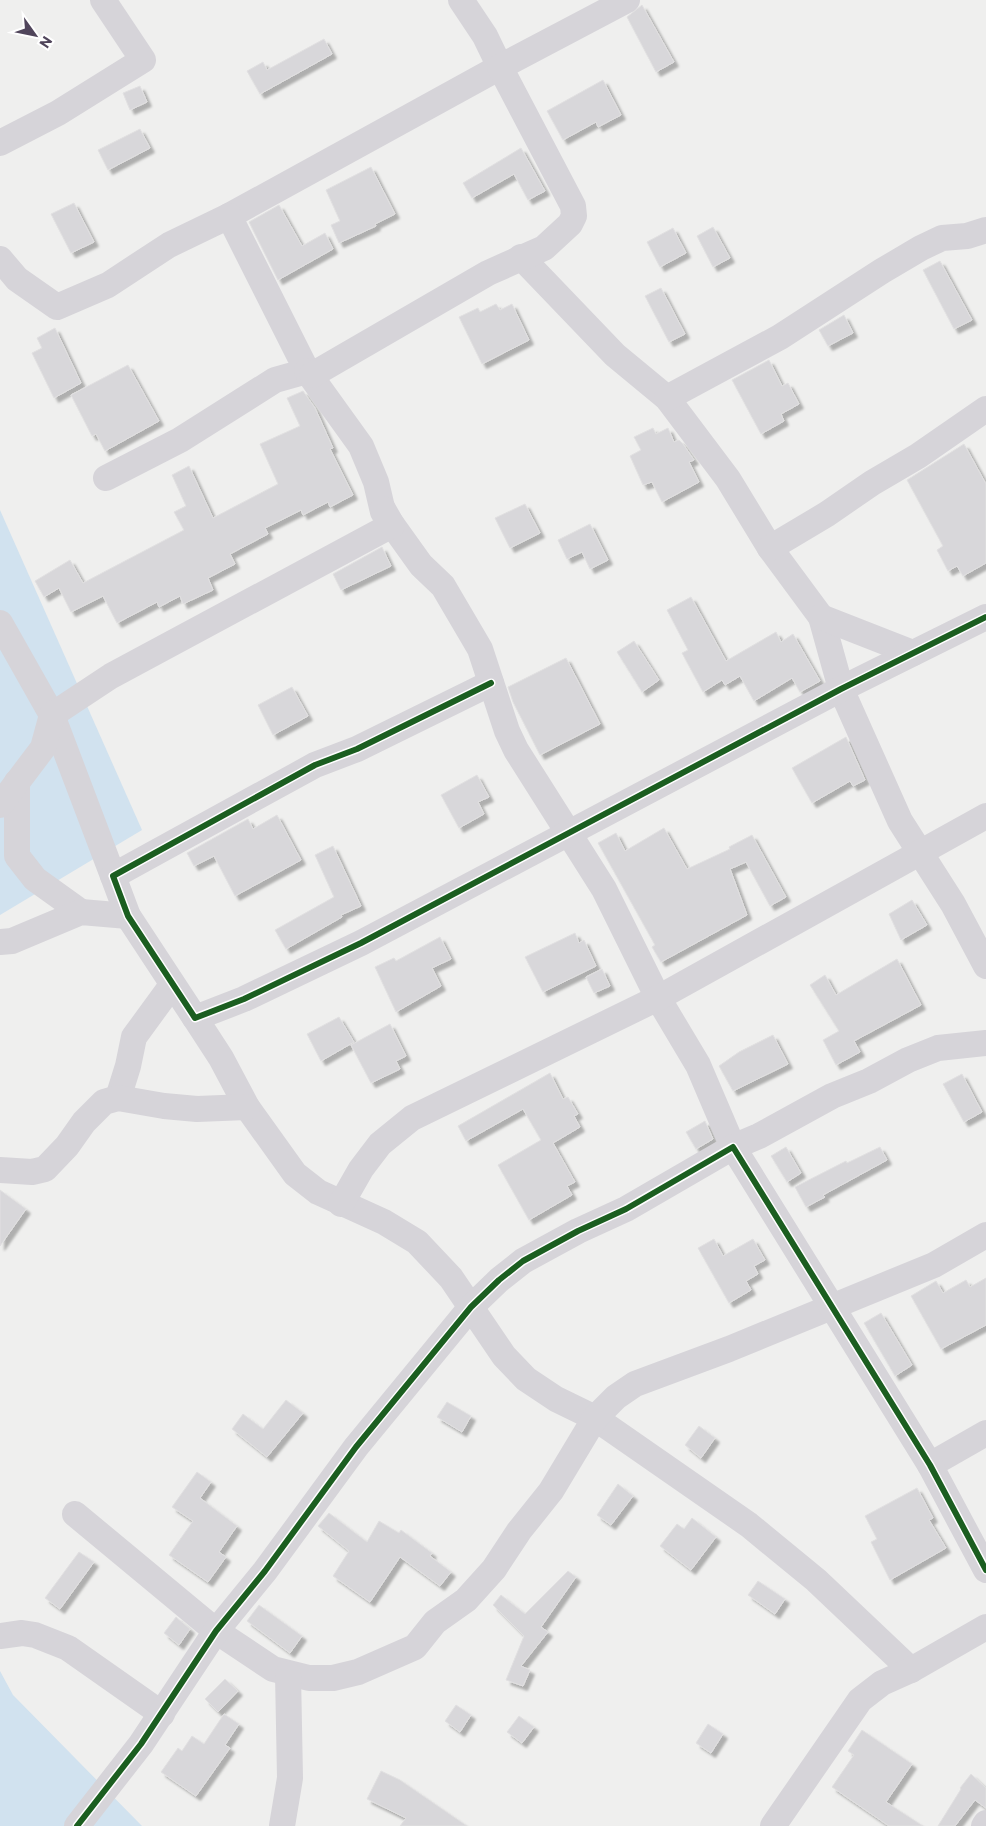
<svg xmlns="http://www.w3.org/2000/svg" width="986" height="1826" font-family="Commissioner,sans-serif">
	<style>
		.green { fill: #d1e2ef }
		.building { fill: #d8d7da; stroke: #e1e0e1; filter: url(#shadow) }
		.lines { fill: none; stroke-linecap: round; stroke-linejoin: round }
		.minor { stroke: #d6d4d9; stroke-width: 26 }
		.cycleway-casing { stroke: #fff; stroke-width: 9 }
		.cycleway { stroke: #1b5e20; stroke-width: 6 }
	</style>
	<defs>
		<filter id="shadow"><feDropShadow dx="4.5" dy="4.5" stdDeviation="1" flood-color="#0004"/></filter>
	</defs>
	<rect width="100%" height="100%" fill="#efefee"/>
	<!-- green -->
	<g class="green">
		<polygon points="0,510 142,830 0,915"/>
		<polygon points="0,1671 13,1695 142,1826 0,1826"/>
	</g>
	<!-- building -->
	<g class="building">
		<polygon points="642,5 674,62 656,72 627,17"/>
		<polygon points="324,39 332,54 260,94 247,71 263,62 267,70"/>
		<polygon points="603,80 621,115 598,127 596,122 563,140 547,111"/>
		<polygon points="140,86 147,102 130,110 123,93"/>
		<polygon points="140,129 150,148 108,170 98,150"/>
		<polygon points="521,148 545,191 528,200 514,174 472,198 463,183"/>
		<polygon points="371,167 395,214 375,224 376,226 339,243 331,225 340,221 326,190"/>
		<polygon points="74,203 94,242 71,253 51,214"/>
		<polygon points="279,205 302,246 325,233 333,249 278,280 249,222"/>
		<polygon points="713,227 730,258 713,267 697,236"/>
		<polygon points="673,228 686,253 660,267 647,242"/>
		<polygon points="940,261 972,320 954,329 923,270"/>
		<polygon points="661,288 685,334 669,342 645,296"/>
		<polygon points="496,304 500,310 512,304 529,340 482,364 459,317 478,308 480,312"/>
		<polygon points="844,315 853,333 828,346 819,330"/>
		<polygon points="55,328 81,383 54,398 32,353 42,348 37,338"/>
		<polygon points="769,360 782,386 788,383 799,404 781,414 784,421 761,434 732,380"/>
		<polygon points="128,365 159,421 105,451 96,434 92,436 71,395"/>
		<polygon points="303,391 315,408 333,448 330,449 353,495 330,507 328,502 303,515 301,510 265,528 268,534 230,554 235,564 208,578 213,590 183,604 180,596 159,607 157,602 117,623 103,596 71,612 59,588 44,597 35,581 70,560 83,583 184,530 174,512 186,506 172,475 189,466 213,518 278,484 260,444 300,426 287,398"/>
		<polygon points="653,428 656,434 668,428 674,442 679,440 683,444 694,460 689,462 699,482 662,502 652,482 643,485 630,456 641,450 634,437"/>
		<polygon points="964,444 986,484 986,563 963,576 957,566 948,571 937,550 943,546 907,480"/>
		<polygon points="525,504 540,533 510,548 495,518"/>
		<polygon points="590,524 608,560 590,569 582,552 567,559 558,540"/>
		<polygon points="382,547 391,566 341,590 333,574"/>
		<polygon points="691,597 726,661 776,632 781,642 793,634 820,681 800,692 792,678 754,701 740,676 725,685 722,680 703,692 682,653 688,650 667,610"/>
		<polygon points="634,641 659,680 642,692 617,652"/>
		<polygon points="566,658 600,724 540,755 513,702 508,687"/>
		<polygon points="292,687 308,716 273,735 258,705"/>
		<polygon points="846,737 865,780 853,786 850,781 812,803 792,768"/>
		<polygon points="477,775 489,797 478,802 484,814 459,828 441,795"/>
		<polygon points="277,815 301,860 235,896 214,856 194,866 187,853 248,819 253,829"/>
		<polygon points="664,828 687,869 730,849 729,847 752,835 786,897 770,906 746,862 730,869 747,915 661,962 652,947 655,945 598,843 616,833 625,851"/>
		<polygon points="333,846 361,906 341,915 342,917 286,949 275,930 334,897 315,855"/>
		<polygon points="912,900 927,925 901,940 889,914"/>
		<polygon points="575,933 579,943 584,940 596,966 543,992 525,957"/>
		<polygon points="440,937 451,959 432,968 441,986 396,1012 375,967 394,958 396,961"/>
		<polygon points="897,959 921,1005 854,1041 860,1052 836,1065 823,1040 839,1031 810,985 825,975 836,995"/>
		<polygon points="602,969 610,986 594,993 586,977"/>
		<polygon points="339,1017 354,1042 321,1061 307,1034"/>
		<polygon points="390,1024 406,1056 396,1061 400,1069 371,1083 351,1045"/>
		<polygon points="773,1035 788,1064 733,1091 719,1066 739,1052"/>
		<polygon points="550,1073 563,1099 568,1097 578,1114 574,1116 580,1127 553,1143 575,1182 567,1186 572,1195 529,1220 498,1165 541,1140 523,1109 466,1141 458,1126"/>
		<polygon points="962,1074 982,1112 964,1122 943,1084"/>
		<polygon points="705,1121 713,1139 696,1149 686,1132"/>
		<polygon points="786,1147 801,1173 787,1182 771,1156"/>
		<polygon points="880,1147 887,1160 823,1195 825,1197 806,1207 795,1187 846,1161 847,1163"/>
		<polygon points="0,1190 26,1209 0,1246"/>
		<polygon points="714,1239 723,1256 753,1239 765,1260 754,1266 758,1274 746,1281 751,1290 729,1303 698,1248"/>
		<polygon points="986,1278 986,1325 941,1349 911,1296 936,1281 943,1293 966,1280 970,1287"/>
		<polygon points="881,1313 912,1365 895,1376 864,1323"/>
		<polygon points="286,1400 303,1413 267,1457 232,1429 243,1414 263,1429"/>
		<polygon points="447,1402 471,1416 462,1432 437,1417"/>
		<polygon points="699,1426 715,1438 701,1458 685,1445"/>
		<polygon points="197,1472 211,1482 200,1498 237,1526 219,1552 226,1557 208,1582 169,1555 193,1521 172,1507"/>
		<polygon points="618,1484 633,1496 611,1525 597,1515"/>
		<polygon points="917,1488 933,1518 929,1520 946,1548 890,1580 871,1542 877,1539 865,1516"/>
		<polygon points="329,1513 367,1542 379,1521 399,1533 401,1530 432,1553 430,1556 451,1572 440,1586 400,1557 370,1602 333,1576 349,1551 318,1526"/>
		<polygon points="692,1518 716,1537 691,1570 660,1546 677,1524 684,1529"/>
		<polygon points="79,1552 94,1562 60,1609 45,1598"/>
		<polygon points="568,1571 576,1577 541,1627 548,1632 521,1666 530,1670 523,1686 506,1680 524,1636 493,1605 501,1595 525,1614"/>
		<polygon points="758,1581 785,1599 775,1614 748,1595"/>
		<polygon points="259,1605 302,1636 290,1653 247,1621"/>
		<polygon points="176,1617 190,1629 179,1645 164,1633"/>
		<polygon points="225,1679 238,1691 218,1712 205,1699"/>
		<polygon points="456,1705 471,1715 460,1732 445,1721"/>
		<polygon points="224,1714 239,1724 225,1745 230,1748 196,1796 161,1772 178,1748 182,1751 192,1736 204,1744"/>
		<polygon points="519,1716 534,1727 522,1743 507,1732"/>
		<polygon points="708,1724 723,1734 711,1753 696,1743"/>
		<polygon points="862,1730 912,1764 886,1802 923,1826 889,1826 832,1787 854,1755 848,1751"/>
		<polygon points="381,1771 400,1780 467,1826 400,1826 406,1818 367,1799"/>
		<polygon points="971,1774 986,1788 986,1808 975,1800 955,1826 938,1826 961,1789 960,1788"/>
	</g>
	<g class="lines">
		<!-- minor -->
		<g class="minor">
			<polyline points="0,143 58,113 143,60 103,0"/>
			<polyline points="229,216 500,67 485,36 461,0"/>
			<polyline points="521,257 615,355 667,398 728,479 770,548 821,617 841,689 900,821 953,904 986,966"/>
			<polyline points="0,259 17,279 57,307 108,285 169,245 229,216 307,371 275,380 180,440 106,478"/>
			<polyline points="307,371 361,446 376,482 383,512 421,565 443,586 480,649 507,731 516,750 604,889 658,998 698,1065 733,1147 759,1136 832,1096 869,1081 908,1060 938,1048 986,1043"/>
			<polyline points="312,375 488,273 544,248 570,224 574,216 573,206 500,67 627,0"/>
			<polyline points="667,398 780,337 882,271 921,248 942,238 967,236 986,230"/>
			<polyline points="770,548 827,514 872,483 918,456 986,409"/>
			<polyline points="821,617 913,653"/>
			<polyline points="0,623 52,715 113,876"/>
			<polyline points="491,683 357,749 315,765 113,876 128,916 195,1018 244,999 361,943 841,689 986,617"/>
			<polyline points="17,782 17,856 35,879 81,912"/>
			<polyline points="0,805 43,748 52,715 111,676 392,525 383,509"/>
			<polyline points="0,942 12,941 81,912 128,916"/>
			<polyline points="195,1018 221,1058 247,1107 295,1174 318,1192 384,1222 417,1242 451,1278 504,1356 526,1379 556,1399 595,1418 749,1525 816,1580 911,1670"/>
			<polyline points="118,1098 128,1066 134,1037 172,985"/>
			<polyline points="0,1170 32,1172 45,1169 67,1146 84,1122 104,1102 118,1098 164,1106 197,1109 247,1107"/>
			<polyline points="341,1204 361,1169 380,1144 412,1118 658,998 986,816"/>
			<polyline points="930,1465 986,1433"/>
			<polyline points="75,1514 216,1631 273,1669 309,1678 333,1678 358,1672 415,1647 435,1622 466,1600 494,1569 519,1531 551,1491 595,1418 616,1397 635,1384 729,1349 934,1265 986,1235"/>
			<polyline points="0,1636 22,1633 35,1635 68,1648 162,1714"/>
			<polyline points="77,1826 141,1744 216,1631 265,1571 356,1447 471,1307 499,1280 523,1261 578,1231 626,1209 733,1147 930,1465 986,1570"/>
			<polyline points="282,1826 290,1778 288,1674"/>
			<polyline points="773,1826 860,1700 882,1683 911,1670 986,1627"/>
			<polyline points="984,1826 986,1823"/>
		</g>
		<defs>
			<g id="cycleway">
				<polyline points="491,683 357,749 315,765 113,876 128,916 195,1018 244,999 361,943 841,689 986,617"/>
				<polyline points="77,1826 141,1744 216,1631 265,1571 356,1447 471,1307 499,1280 523,1261 578,1231 626,1209 733,1147 930,1465 986,1570"/>
			</g>
		</defs>
		<!-- cycleway casing -->
		<use href="#cycleway" class="cycleway-casing"/>
		<!-- cycleway -->
		<use href="#cycleway" class="cycleway"/>
	</g>
	<!-- north arrow -->
	<g transform="translate(35 35) rotate(123)" stroke="#ffffff" stroke-width="4" paint-order="stroke">
	<path d="M0-4L9 19L0 12L-9 19Z" fill="#50455b"/>
	<text y="-8" font-size="14" font-weight="bold" text-anchor="middle" fill="#50455b">N</text>
	</g>
</svg>
